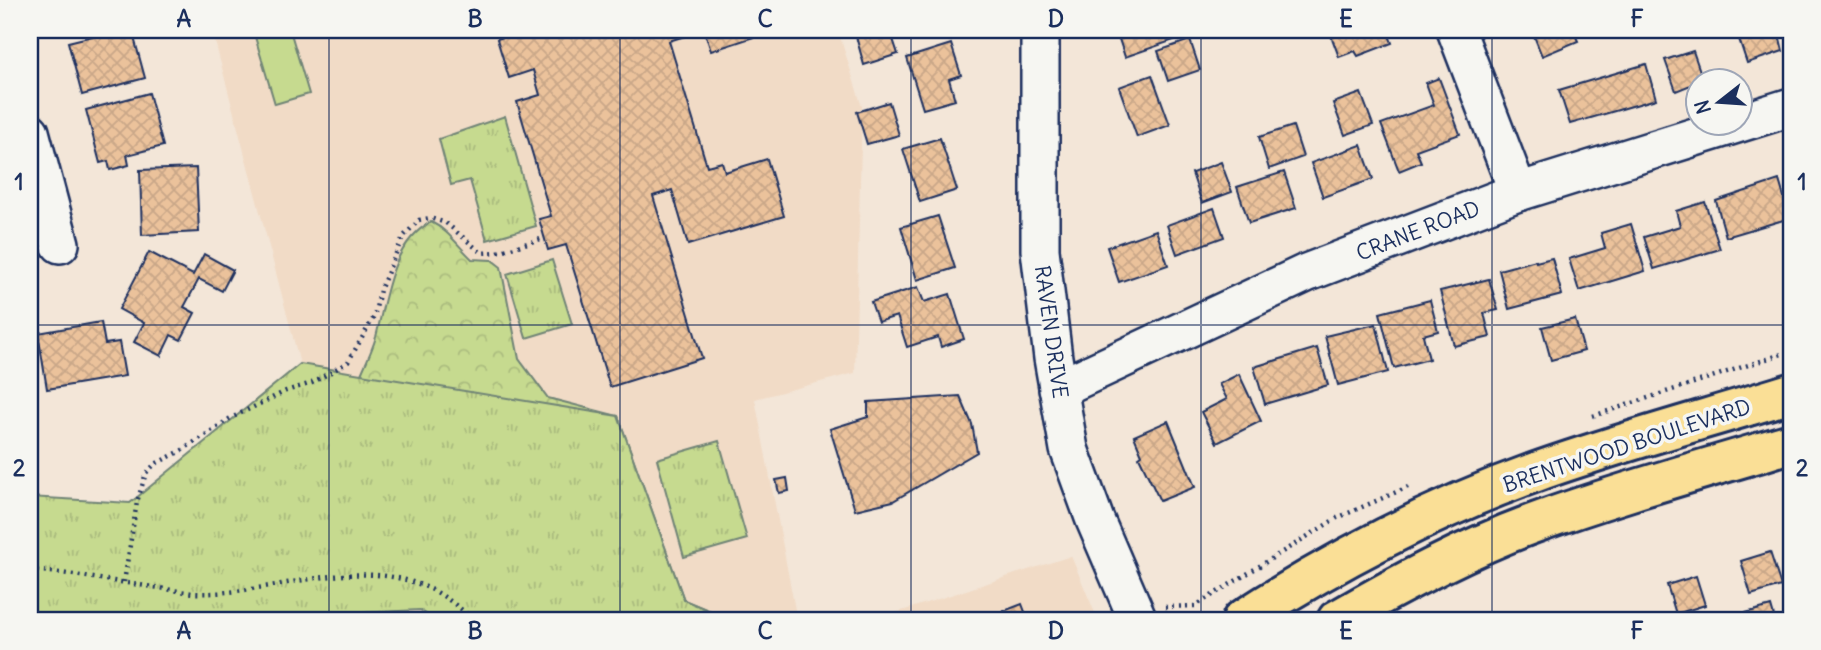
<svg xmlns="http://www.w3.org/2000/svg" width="1821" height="650" font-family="Delius,sans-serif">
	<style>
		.built { fill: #f1dbc6 }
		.grass { fill: #c6da8f; stroke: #708476; stroke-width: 2 }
		.forest { fill: url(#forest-crowns); stroke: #708476; stroke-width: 2 }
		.park { fill: url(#park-tufts); stroke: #708476; stroke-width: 2 }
		.building { fill: url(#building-cross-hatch); stroke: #1b2f5e; stroke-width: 2 }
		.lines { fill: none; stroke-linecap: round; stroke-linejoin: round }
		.minor-casing { stroke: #1b2f5e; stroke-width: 42 }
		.major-casing { stroke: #1b2f5e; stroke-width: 44 }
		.path { stroke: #1b2f5e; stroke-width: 4.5; stroke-dasharray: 2 5; stroke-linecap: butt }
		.minor { stroke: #f6f6f2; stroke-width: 37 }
		.major { stroke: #fadf96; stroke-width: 38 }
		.grid { fill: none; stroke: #1b2f5e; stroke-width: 2; stroke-opacity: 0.55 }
		.labels { text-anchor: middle; stroke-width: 7; stroke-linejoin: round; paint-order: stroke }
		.street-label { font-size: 21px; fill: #1b2f5e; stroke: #f6f6f2 }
		.neatline { fill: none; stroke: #1b2f5e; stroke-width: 2.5 }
		.grid-label { font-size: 23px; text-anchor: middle; font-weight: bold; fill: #1b2f5e }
	</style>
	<defs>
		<pattern id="forest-crowns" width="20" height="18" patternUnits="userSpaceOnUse" patternTransform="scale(1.75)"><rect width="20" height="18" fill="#c6da8f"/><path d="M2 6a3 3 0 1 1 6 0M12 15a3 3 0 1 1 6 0" fill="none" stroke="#aabb7e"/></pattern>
		<pattern id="park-tufts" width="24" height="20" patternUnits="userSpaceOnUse" patternTransform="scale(1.75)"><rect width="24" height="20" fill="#c6da8f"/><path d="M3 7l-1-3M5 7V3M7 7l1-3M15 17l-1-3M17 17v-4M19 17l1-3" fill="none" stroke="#aabb7e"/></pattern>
		<pattern id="building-cross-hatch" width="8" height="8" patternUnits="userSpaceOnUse" patternTransform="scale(1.75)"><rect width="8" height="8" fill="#ebc29b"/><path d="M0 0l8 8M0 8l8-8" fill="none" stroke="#c9a788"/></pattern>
	</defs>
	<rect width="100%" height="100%" fill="#f3e6d8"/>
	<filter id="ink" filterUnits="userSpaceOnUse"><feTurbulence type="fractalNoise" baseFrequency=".0143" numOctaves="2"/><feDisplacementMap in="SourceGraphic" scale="14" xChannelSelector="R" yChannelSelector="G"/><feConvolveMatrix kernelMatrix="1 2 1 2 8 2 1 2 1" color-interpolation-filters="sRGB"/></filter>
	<g filter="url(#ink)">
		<!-- built -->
		<g class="built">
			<polygon points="212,30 838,30 862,107 855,373 755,399 797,620 732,620 684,600 618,416 300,364"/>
			<polygon points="1071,556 1098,620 874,620"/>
			<polygon points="420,610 435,620 115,620 228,619"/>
		</g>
		<!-- grass -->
		<polygon class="grass" points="253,30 290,30 309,94 275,104"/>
		<!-- forest -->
		<path class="forest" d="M431,222C448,230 458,246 472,259L492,260L501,267L519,359L548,398L618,416L684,600L732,620L228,429L355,388C362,371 371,354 376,337C386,298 391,243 431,222Z"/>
		<!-- park -->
		<g class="park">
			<polygon points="505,116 536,226 487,240 470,180 451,185 439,139"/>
			<polygon points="552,260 572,324 526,338 507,274"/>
			<polygon points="300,364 618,416 684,600 732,620 435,620 420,610 228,619 40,620 30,618 30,497 130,503"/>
			<polygon points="719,441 747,539 684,557 657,459"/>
		</g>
		<!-- building -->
		<g class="building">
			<polygon points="117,30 132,30 145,78 82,95 68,42"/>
			<polygon points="520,30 775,30 711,51 704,30 669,41 707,166 722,162 725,172 767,159 784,216 688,245 672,190 653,196 702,358 610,387 566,245 548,250 539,219 551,216 517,102 540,95 533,70 509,78 497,39 520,32"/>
			<polygon points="865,30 890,30 898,54 864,65 855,33"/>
			<polygon points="1116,30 1174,30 1177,39 1125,57"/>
			<polygon points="1329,30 1387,30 1392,43 1358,56 1355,51 1339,57"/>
			<polygon points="1529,30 1573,30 1578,41 1542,56 1532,31"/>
			<polygon points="1736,30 1778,30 1783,51 1747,63"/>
			<polygon points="1190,40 1200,70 1168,81 1158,51"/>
			<polygon points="951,44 961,75 949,79 955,100 923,109 907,58"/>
			<polygon points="1693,51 1703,80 1676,91 1665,60"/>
			<polygon points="1646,64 1656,99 1570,124 1559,90"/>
			<polygon points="1152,75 1170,125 1137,137 1119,87"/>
			<polygon points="1439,78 1460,134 1416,150 1421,162 1399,171 1381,124 1434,105 1426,83"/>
			<polygon points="149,93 163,146 127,155 129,165 110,170 108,161 100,163 86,110"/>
			<polygon points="1361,93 1373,125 1345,135 1333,103"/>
			<polygon points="889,102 899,135 867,144 857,112"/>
			<polygon points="1293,126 1303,157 1269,169 1259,137"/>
			<polygon points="940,138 957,190 920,202 903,149"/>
			<polygon points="1361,145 1373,179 1323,197 1311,163"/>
			<polygon points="1221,162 1232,192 1202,203 1192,173"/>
			<polygon points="196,168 199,232 142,235 140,170"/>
			<polygon points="1284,172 1296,208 1249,223 1237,187"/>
			<polygon points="1779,180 1790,218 1726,237 1716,201"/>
			<polygon points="1705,202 1720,249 1654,269 1644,237 1680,226 1676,211"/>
			<polygon points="1214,208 1224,237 1177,254 1167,225"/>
			<polygon points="938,216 955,268 917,280 901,227"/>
			<polygon points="1631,224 1645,271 1579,291 1569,259 1605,248 1601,233"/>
			<polygon points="1156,230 1168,265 1119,282 1107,247"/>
			<polygon points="149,252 193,275 204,254 233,270 222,291 199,279 184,307 195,313 181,340 171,335 161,356 134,342 144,323 119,309"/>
			<polygon points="1552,258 1562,295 1509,309 1499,270 1536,260 1536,262"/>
			<polygon points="1489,279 1498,310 1484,313 1490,337 1454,346 1440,291"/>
			<polygon points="918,287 924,302 950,294 964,339 941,347 938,337 907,347 897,316 878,322 871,302"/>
			<polygon points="1430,300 1438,331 1423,335 1429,359 1394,368 1380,313"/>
			<polygon points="1575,319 1584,351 1551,360 1542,327"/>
			<polygon points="101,322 105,344 119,342 125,376 47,389 38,333"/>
			<polygon points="1376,324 1388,372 1338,385 1325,336"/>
			<polygon points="1317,348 1328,385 1265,404 1254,367"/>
			<polygon points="1239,374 1261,421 1217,443 1201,412 1227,399 1219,384"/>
			<polygon points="960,396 972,424 977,452 893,501 855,510 830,429 868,417 868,402"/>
			<polygon points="1168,421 1195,487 1160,501 1139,457 1142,455 1134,436"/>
			<polygon points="787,478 789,491 779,493 776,480"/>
			<polygon points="1770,552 1781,586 1751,595 1741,561"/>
			<polygon points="1696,576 1705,605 1676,614 1667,585"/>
			<polygon points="1022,604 1027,617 1032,616 1034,620 981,620"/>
			<polygon points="1771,606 1775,620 1720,620"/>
		</g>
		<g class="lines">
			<defs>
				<g id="minor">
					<polyline points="1040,30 1040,250 1053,358 1069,449 1095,520 1138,620"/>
					<polyline points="1456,30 1518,192"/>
					<polyline points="30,132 60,244"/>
					<polyline points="1058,389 1306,273 1518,192 1791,107"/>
				</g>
				<g id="major">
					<path d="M1242,620C1334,561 1433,509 1536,472C1620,442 1707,419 1791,393"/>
					<path d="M1337,620C1399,584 1464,549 1532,524C1617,493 1705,469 1791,443"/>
				</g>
			</defs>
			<!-- minor casing -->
			<use href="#minor" class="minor-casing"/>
			<!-- major casing -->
			<use href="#major" class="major-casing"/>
			<!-- path -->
			<g class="path">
				<polyline points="1593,416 1791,351"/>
				<path d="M30,570L61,573L192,593C270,597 350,554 426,587C444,594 460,609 475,620"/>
				<polyline points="124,582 137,502 146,473 155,464 181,451 229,419 286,391 312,383 348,362 374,317 380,290 403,237 419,220 430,218 446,223 482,253 498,252 544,238"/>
				<polyline points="1165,607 1195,606 1337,518 1408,487"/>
			</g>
			<!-- minor -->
			<use href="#minor" class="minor"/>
			<!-- major -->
			<use href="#major" class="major"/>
		</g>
	</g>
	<!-- grid -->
	<path class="grid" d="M329,30V620M620,30V620M911,30V620M1201,30V620M1492,30V620M30,325H1791"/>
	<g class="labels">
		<!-- street labels -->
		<g class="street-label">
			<text transform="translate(1418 231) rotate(-21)" y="7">CRANE ROAD</text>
			<text transform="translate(1051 332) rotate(82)" y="7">RAVEN DRIVE</text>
			<text transform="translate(1627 446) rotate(-18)" y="7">BRENTWOOD BOULEVARD</text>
		</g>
	</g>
	<!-- margin -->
	<rect width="1821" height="650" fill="none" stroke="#f6f6f2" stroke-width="77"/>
	<!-- north arrow -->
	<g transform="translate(1719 102) rotate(253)"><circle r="33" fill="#f6f6f2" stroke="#9ea6b7" stroke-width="2"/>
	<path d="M0-5L12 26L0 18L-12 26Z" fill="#1b2f5e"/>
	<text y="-10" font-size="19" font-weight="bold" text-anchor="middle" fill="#1b2f5e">N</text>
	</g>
	<rect x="38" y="38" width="1745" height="574" class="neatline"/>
	<g class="grid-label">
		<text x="184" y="27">A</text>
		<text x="475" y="27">B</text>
		<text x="765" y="27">C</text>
		<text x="1056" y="27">D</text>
		<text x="1346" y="27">E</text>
		<text x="1637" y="27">F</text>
		<text x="19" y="190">1</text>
		<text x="1802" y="190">1</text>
		<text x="19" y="476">2</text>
		<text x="1802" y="476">2</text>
		<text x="184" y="639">A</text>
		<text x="475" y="639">B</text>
		<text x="765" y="639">C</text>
		<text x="1056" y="639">D</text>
		<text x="1346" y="639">E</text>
		<text x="1637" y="639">F</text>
	</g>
</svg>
